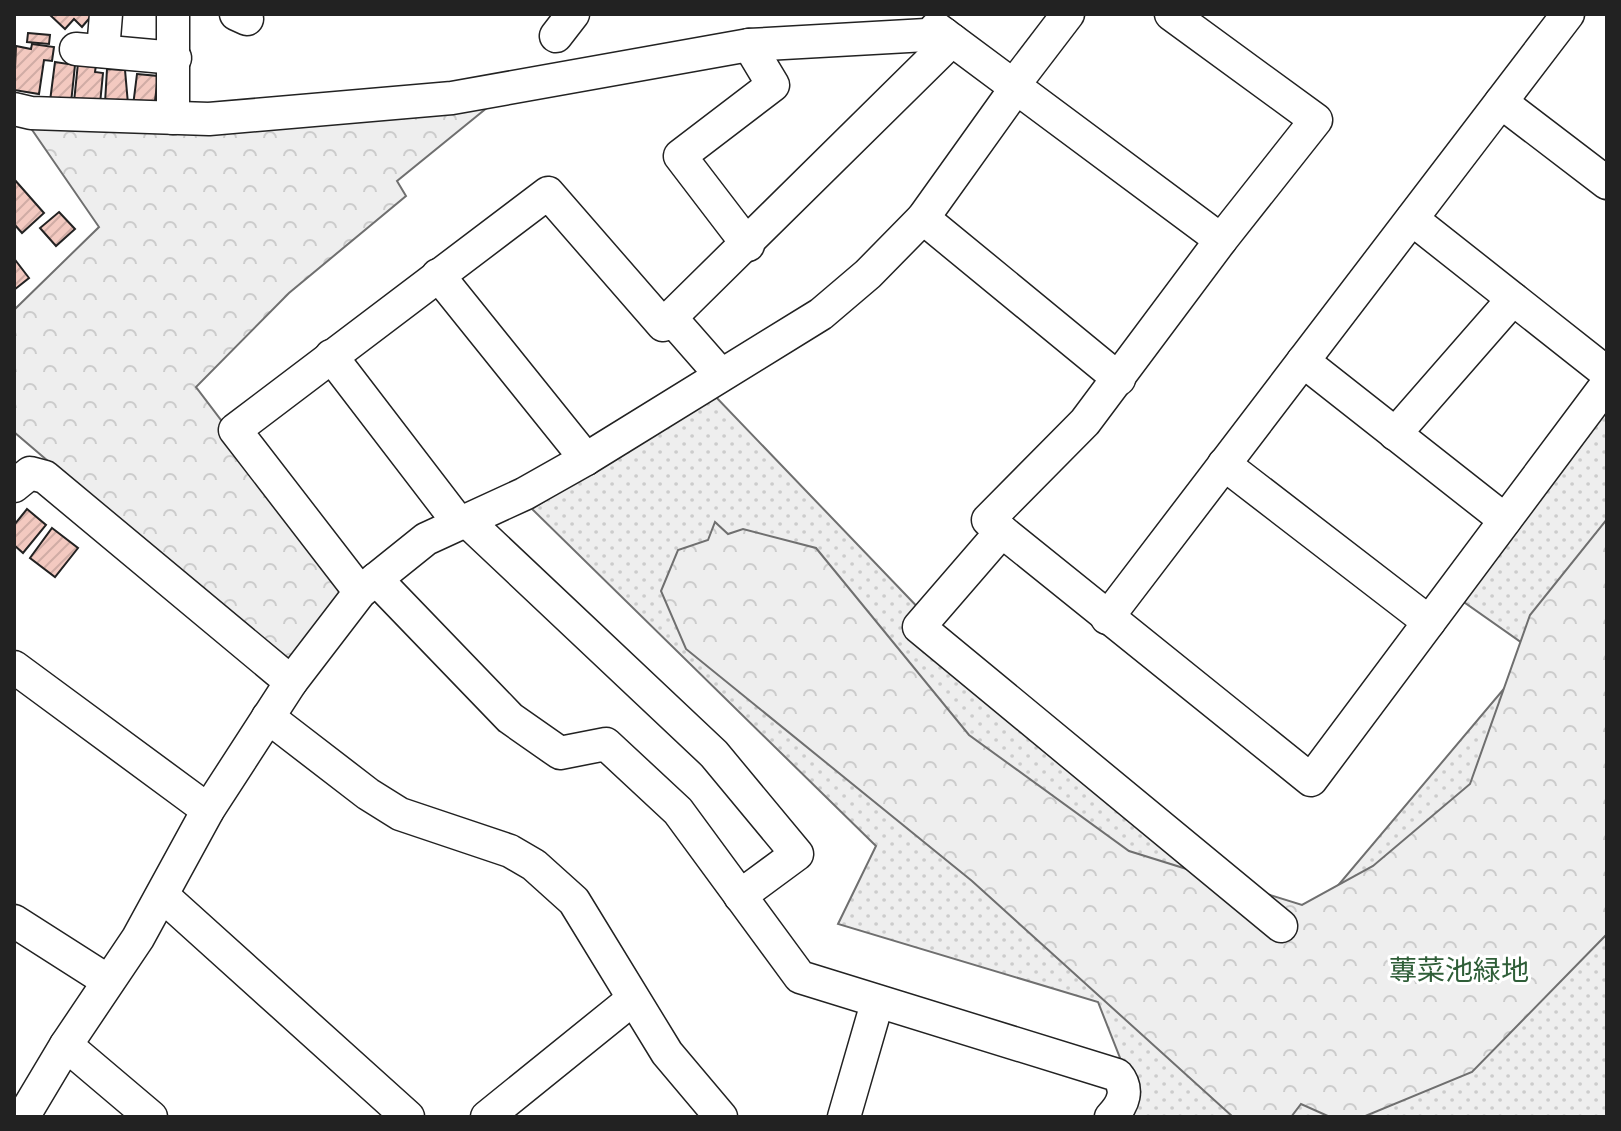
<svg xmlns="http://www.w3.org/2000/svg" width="1621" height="1131" font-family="'Public Sans','Noto Sans JP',sans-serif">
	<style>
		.grass { fill: url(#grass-dots); stroke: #6f6f6f; stroke-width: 2 }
		.forest { fill: url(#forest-crowns); stroke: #6f6f6f; stroke-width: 2 }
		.building { fill: url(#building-hatch); stroke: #222; stroke-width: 2 }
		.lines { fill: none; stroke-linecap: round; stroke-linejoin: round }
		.minor-casing { stroke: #222; stroke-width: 35 }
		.minor { stroke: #fff; stroke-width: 32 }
		.labels { text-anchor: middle; stroke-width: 6; stroke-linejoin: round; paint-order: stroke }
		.park-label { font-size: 28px; fill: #2f5e38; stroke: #fff }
	</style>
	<defs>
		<pattern id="grass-dots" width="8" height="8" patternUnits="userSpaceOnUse" patternTransform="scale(2)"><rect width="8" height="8" fill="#eee"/><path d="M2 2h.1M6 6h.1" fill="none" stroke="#ccc" stroke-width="1.8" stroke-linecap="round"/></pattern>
		<pattern id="forest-crowns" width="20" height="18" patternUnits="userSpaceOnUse" patternTransform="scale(2)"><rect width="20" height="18" fill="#eee"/><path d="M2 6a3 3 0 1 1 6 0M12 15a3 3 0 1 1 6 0" fill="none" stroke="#ccc"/></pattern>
		<pattern id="building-hatch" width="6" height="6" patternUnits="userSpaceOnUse" patternTransform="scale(2)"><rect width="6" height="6" fill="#f3c9c0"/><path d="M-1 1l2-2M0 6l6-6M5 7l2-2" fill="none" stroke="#d0aca5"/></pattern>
	</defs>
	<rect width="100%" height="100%" fill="#fff"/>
	<!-- grass -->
	<polygon class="grass" points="1607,384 1607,1117 1122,1117 1135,1096 1098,1002 838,924 876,846 532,509 715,396 928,618 1287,946 1535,652 1451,593"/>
	<!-- forest -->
	<g class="forest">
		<polygon points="488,107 397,181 406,196 289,293 196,387 343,581 345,588 289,667 14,432 14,310 99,227 28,124"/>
		<polygon points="1607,519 1607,934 1472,1072 1363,1117 1330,1117 1301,1104 1291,1117 1233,1117 972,881 686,649 661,591 678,550 708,540 715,522 728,534 743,529 816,548 969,735 1129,851 1302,905 1373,866 1470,784 1530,615"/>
	</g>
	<!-- building -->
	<g class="building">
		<polygon points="49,14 93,14 82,27 74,19 65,29"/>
		<polygon points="28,33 50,35 49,44 27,42"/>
		<polygon points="32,44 54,47 52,61 44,60 39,94 14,90 16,46 31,49"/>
		<polygon points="55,62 75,65 71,103 50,101"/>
		<polygon points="78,63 96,65 95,72 103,73 100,104 74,102"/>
		<polygon points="107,69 125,70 128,104 105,103"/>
		<polygon points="137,74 158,76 154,109 133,106"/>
		<polygon points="14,179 44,213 22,233 14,224"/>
		<polygon points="59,212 75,229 56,246 40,228"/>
		<polygon points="16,261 29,278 14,290 14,263"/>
		<polygon points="27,509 46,525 23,553 14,545 14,525"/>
		<polygon points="52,528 78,548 55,577 30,558"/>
	</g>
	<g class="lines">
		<defs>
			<g id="minor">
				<polyline points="236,14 247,19"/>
				<polyline points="1171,14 1316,120 1221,240 1085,422 988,520 1311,780 1607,384"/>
				<polyline points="936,28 1221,240"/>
				<polyline points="556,36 573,14"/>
				<polyline points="76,49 175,58"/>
				<polyline points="103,51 106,14"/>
				<polyline points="1013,86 1068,14"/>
				<polyline points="1501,102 1607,183"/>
				<polyline points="14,109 31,113 209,119 452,98 749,45 944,34"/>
				<polyline points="173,118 173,14"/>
				<polyline points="923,218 1119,379"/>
				<polyline points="1412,219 1607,373"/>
				<polyline points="748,245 680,156 773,85 749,45"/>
				<polyline points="438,275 586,459"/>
				<polyline points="671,318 721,375"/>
				<polyline points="331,356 459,523"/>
				<polyline points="1303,361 1505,520"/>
				<polyline points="1395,434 1513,299"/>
				<polyline points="1224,464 1429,622"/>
				<polyline points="14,486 30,473 45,477 291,682"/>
				<polyline points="466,520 714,754 797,854 740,896"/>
				<polyline points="1002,531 919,627 1281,926"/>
				<path d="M376,579L510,718L560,753L606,744L678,811L800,977L1117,1075C1129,1089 1124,1104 1111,1117"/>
				<polyline points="360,592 235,430 548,193 663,325 952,40"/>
				<polyline points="1107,618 1568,14"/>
				<polyline points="14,667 208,810"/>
				<polyline points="268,717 368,794 400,814 510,851 534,865 574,901 667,1053 721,1117"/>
				<polyline points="163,896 408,1117"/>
				<polyline points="14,921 108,981"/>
				<polyline points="66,1045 151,1117"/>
				<polyline points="23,1117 66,1045 138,938 208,810 291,682 360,592 426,539 524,494 586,459 821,314 868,274 923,218 1016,88"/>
				<polyline points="487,1117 633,999"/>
				<polyline points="844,1117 877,1003"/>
			</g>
		</defs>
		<!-- minor casing -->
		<use href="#minor" class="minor-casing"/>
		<!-- minor -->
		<use href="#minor" class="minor"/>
	</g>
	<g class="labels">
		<!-- park labels -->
		<g class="park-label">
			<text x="1459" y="980">蓴菜池緑地</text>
		</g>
	</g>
	<!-- border -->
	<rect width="1621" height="1131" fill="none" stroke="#222222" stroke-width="32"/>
</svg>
